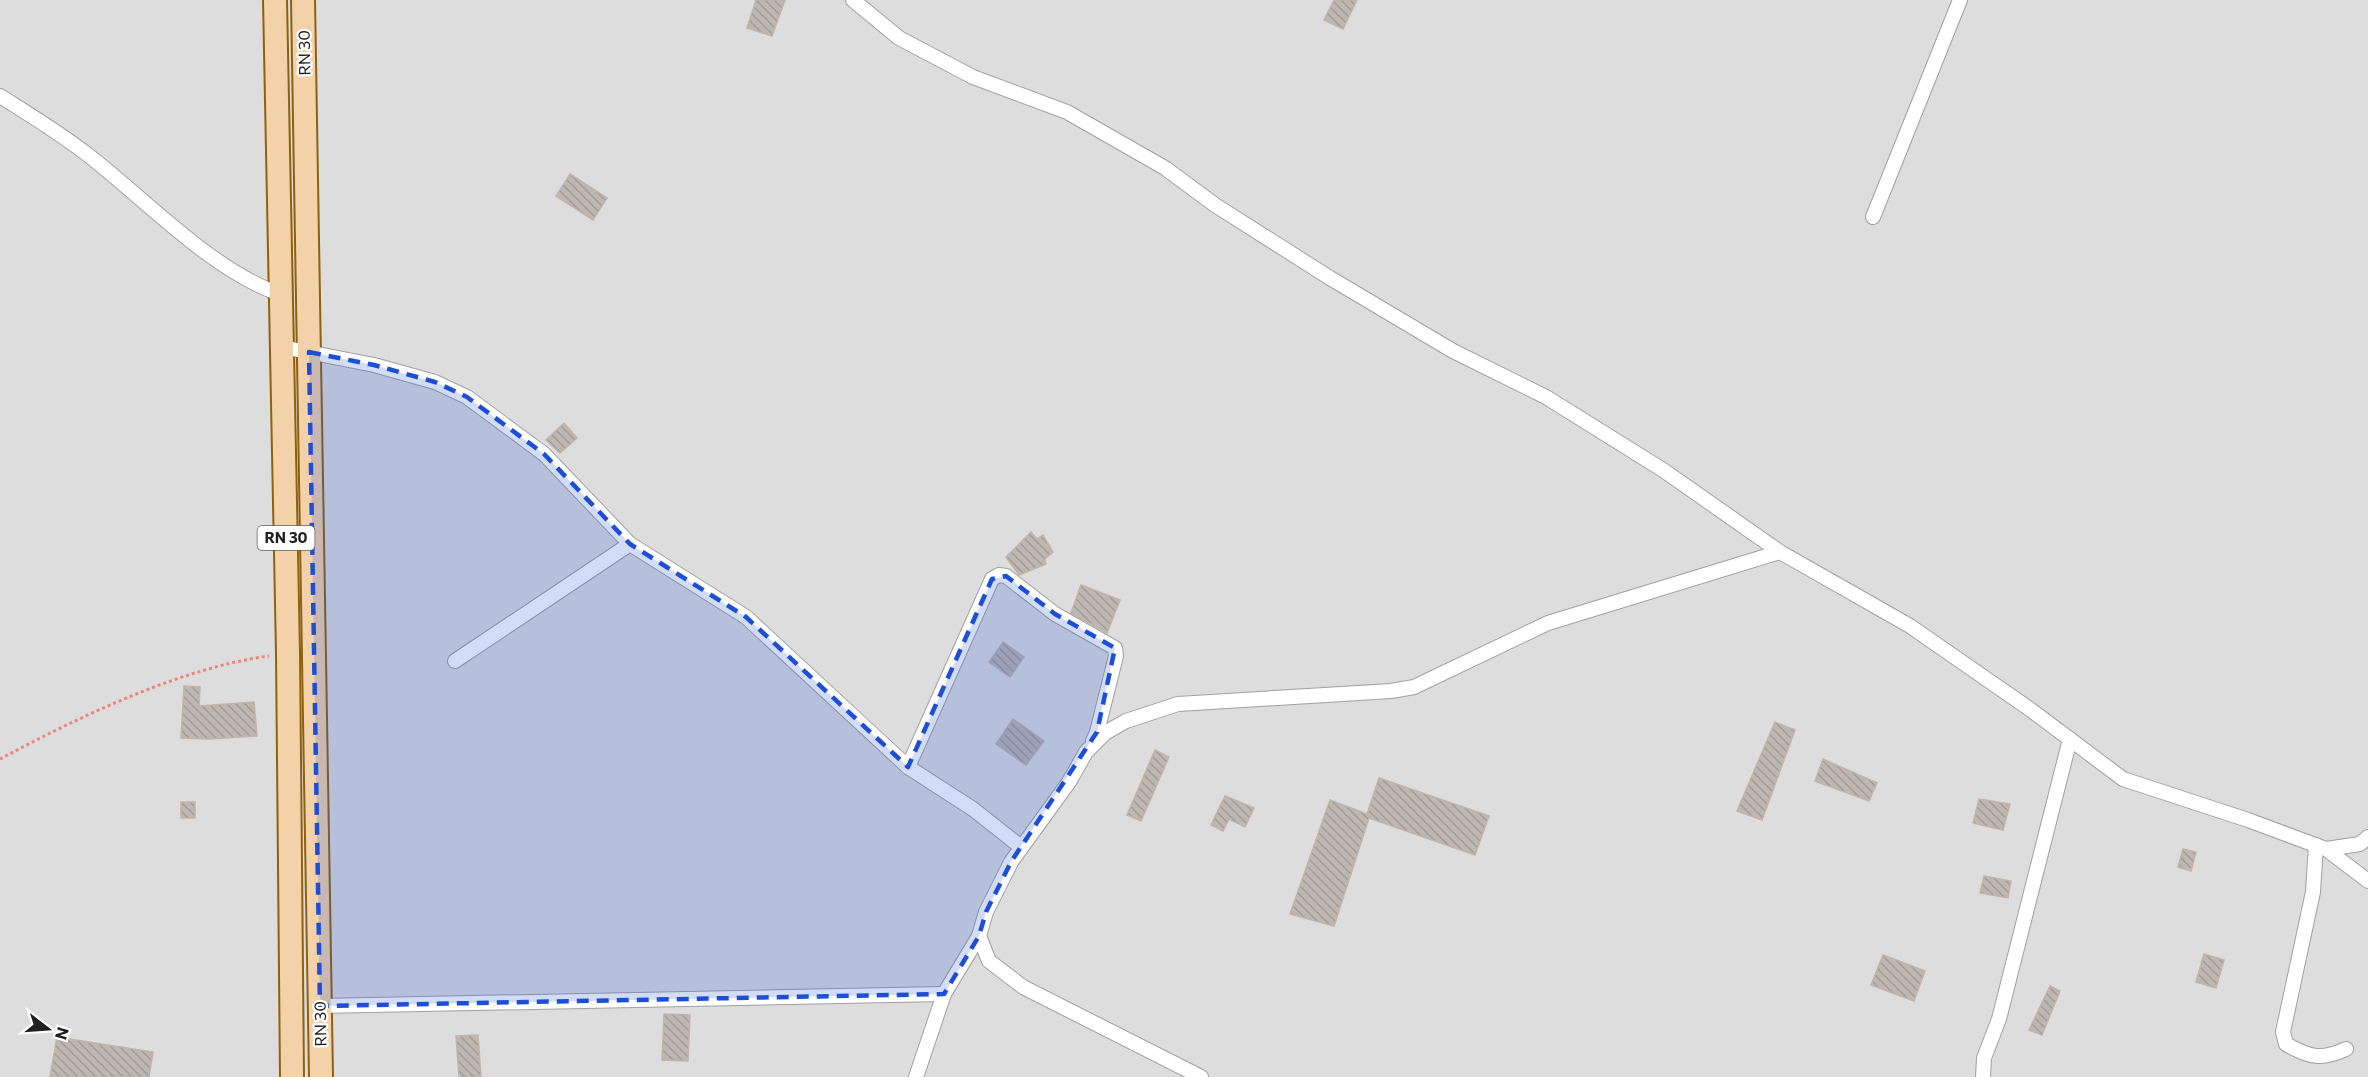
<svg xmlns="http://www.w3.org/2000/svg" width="2368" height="1077" font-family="Commissioner,sans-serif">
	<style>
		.residential { fill: #dedddd }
		.building { fill: url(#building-back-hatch); stroke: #c0b4ab; stroke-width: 1.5 }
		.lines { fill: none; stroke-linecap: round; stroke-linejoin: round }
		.minor-casing { stroke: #a1a1a1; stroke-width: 16 }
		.primary-casing { stroke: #8e610e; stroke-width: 26 }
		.path { stroke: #ed857b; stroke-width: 3; stroke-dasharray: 3 3; stroke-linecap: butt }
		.minor { stroke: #fff; stroke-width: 14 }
		.primary { stroke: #f4d2a9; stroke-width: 22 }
		.marked { fill: #1d4ed8; fill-opacity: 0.2; stroke: #1d4ed8; stroke-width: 4.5; stroke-dasharray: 12 8; stroke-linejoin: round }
		.labels { text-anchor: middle; stroke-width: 4.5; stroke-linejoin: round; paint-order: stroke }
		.shield { fill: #fff; stroke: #636363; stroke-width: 1.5 }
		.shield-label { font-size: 15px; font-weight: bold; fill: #202020 }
		.street-label { font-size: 16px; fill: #202020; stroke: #fff }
	</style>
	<defs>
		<pattern id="building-back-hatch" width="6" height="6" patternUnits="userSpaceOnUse" patternTransform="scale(1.5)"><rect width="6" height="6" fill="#bdb6b1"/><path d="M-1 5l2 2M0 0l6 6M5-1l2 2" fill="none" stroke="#a29c98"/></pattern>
	</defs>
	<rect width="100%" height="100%" fill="#f0ede8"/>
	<!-- residential -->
	<rect class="residential" x="0" y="0" width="2368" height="1077"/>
	<!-- building -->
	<g class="building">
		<polygon points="756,0 785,0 772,36 747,28"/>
		<polygon points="1334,0 1357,0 1343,29 1324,20"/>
		<polygon points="570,174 607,198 593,220 556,196"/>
		<polygon points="564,423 577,438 560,453 546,440"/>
		<polygon points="1031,532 1037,539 1043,535 1053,552 1045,559 1046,564 1019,575 1006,557"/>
		<polygon points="1081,585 1120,600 1107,633 1071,613"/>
		<polygon points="1003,642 1024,657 1010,677 989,662"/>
		<polygon points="184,686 200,687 199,706 254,702 257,736 210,739 181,738"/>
		<polygon points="1013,719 1044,741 1026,765 996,744"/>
		<polygon points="1775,722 1795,730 1762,820 1737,811"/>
		<polygon points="1155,750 1169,757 1141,821 1127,815"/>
		<polygon points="1823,759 1877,783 1869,801 1815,781"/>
		<polygon points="1379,778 1489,816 1475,855 1369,818 1334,926 1290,914 1330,800 1367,814"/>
		<polygon points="1225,796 1254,808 1245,827 1229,819 1223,831 1211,825"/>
		<polygon points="1979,799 2010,804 2003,830 1973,823"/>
		<rect x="181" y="802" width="14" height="16"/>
		<polygon points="2183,849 2196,852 2191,871 2178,867"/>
		<polygon points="1984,876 2011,881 2008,898 1980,893"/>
		<polygon points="2204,954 2224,960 2216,988 2196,982"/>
		<polygon points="1883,955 1925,971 1914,1001 1871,985"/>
		<polygon points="2050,986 2060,991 2042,1035 2029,1030"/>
		<polygon points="664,1014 690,1015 688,1061 662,1060"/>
		<polygon points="478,1035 481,1077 459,1077 456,1036"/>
		<polygon points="57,1037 153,1052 149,1077 50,1077"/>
	</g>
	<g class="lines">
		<defs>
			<g id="minor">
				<polyline points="853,0 899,38 973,77 1067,112 1165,168 1215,205 1330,278 1453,351 1546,397 1663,470 1780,552 1910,626 2031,710 2123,779 2248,820 2326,849 2368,881"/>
				<path d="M0,96C30,115 60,133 88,155C145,199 212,271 280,294"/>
				<polyline points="1873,217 1960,0"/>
				<polyline points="282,347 374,365 435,382 467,397 544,454 630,544 746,617 908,767 973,809 1021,847"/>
				<polyline points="455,661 630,544"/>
				<polyline points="908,767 992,579 999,575 1006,576 1055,614 1115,648 1116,656 1097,732 1093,741"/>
				<path d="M2316,845L2313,892L2283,1032L2286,1044C2310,1058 2322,1060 2346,1049"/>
				<polyline points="2326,849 2360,844 2368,837"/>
				<polyline points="979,936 989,961 1023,987 1201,1077"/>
				<polyline points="320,1006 944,994"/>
				<polyline points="916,1077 944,994 979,936 986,912 1011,862 1069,782 1086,752 1105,733 1126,721 1178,704 1391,691 1414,687 1548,623 1780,552"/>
				<polyline points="1983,1077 1984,1058 1999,1019 2070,739"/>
			</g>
			<g id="primary">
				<polyline points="275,0 288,653 292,1077"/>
				<polyline points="303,0 321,1077"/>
			</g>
		</defs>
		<!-- minor casing -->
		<use href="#minor" class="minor-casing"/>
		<!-- primary casing -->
		<use href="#primary" class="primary-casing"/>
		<!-- path -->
		<path class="path" d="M0,759C79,717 180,668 269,656"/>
		<!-- minor -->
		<use href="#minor" class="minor"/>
		<!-- primary -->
		<use href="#primary" class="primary"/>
	</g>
	<!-- marked area -->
	<path class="marked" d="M309,352L374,365L435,382L467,397L544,454L630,544L746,617L908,767L992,579L1006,576L1055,614L1115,648L1097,732L1011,862L986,912L979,936L944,994L320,1006Z"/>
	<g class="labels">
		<!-- shield labels -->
		<rect class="shield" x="257.5" y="526" width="57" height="24" rx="4.5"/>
		<g class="shield-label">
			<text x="286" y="543">RN 30</text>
		</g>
		<!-- street labels -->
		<g class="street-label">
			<text transform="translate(304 53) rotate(-91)" y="6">RN 30</text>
			<text transform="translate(320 1024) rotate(-91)" y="6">RN 30</text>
		</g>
	</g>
	<!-- north arrow -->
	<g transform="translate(48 1029) rotate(107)" stroke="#ffffff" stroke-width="4.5" paint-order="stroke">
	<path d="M0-4.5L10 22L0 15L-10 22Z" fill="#202020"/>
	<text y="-9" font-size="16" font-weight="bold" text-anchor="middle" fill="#202020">N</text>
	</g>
</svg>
